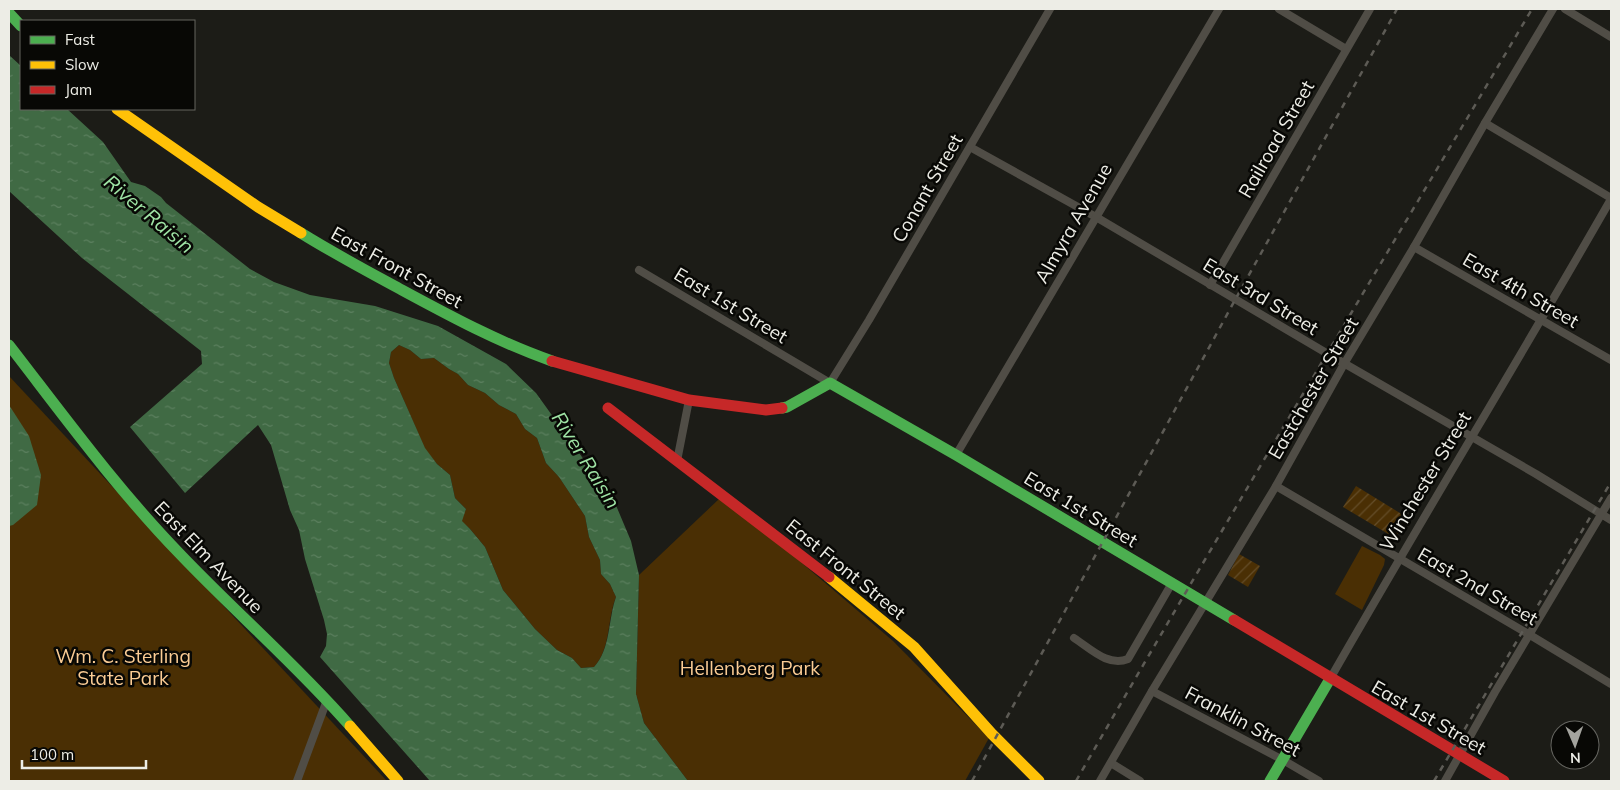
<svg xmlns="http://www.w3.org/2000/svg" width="1620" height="790" font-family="Mulish,sans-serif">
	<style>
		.park { fill: #4a2f04 }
		.garden { fill: url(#garden-furrows) }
		.water { fill: url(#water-ripples); fill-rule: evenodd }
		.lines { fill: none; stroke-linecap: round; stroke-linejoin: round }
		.street { stroke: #504d46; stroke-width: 8 }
		.fast { stroke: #4caf50; stroke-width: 11 }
		.slow { stroke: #ffc107; stroke-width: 11 }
		.jam { stroke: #c62828; stroke-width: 11 }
		.rail { stroke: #5d5b55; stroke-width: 2.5; stroke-dasharray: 6 6; stroke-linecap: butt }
		.labels { text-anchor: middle; stroke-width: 5; stroke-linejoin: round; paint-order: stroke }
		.street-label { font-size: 19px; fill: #edede6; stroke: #080805 }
		.park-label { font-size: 19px; fill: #fbcc94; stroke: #080805 }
		.water-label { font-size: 20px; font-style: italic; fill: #9fe4a5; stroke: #080805 }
	</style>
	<defs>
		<pattern id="garden-furrows" width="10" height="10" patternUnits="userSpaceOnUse" patternTransform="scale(1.25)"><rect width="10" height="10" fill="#4a2f04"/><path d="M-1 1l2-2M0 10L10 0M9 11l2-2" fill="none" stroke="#644d29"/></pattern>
		<pattern id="water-ripples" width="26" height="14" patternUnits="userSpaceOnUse" patternTransform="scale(1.25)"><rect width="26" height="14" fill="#406a44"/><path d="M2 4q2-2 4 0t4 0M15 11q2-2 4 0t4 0" fill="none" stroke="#5c805f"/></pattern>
	</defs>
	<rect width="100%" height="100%" fill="#1c1c17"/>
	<!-- park -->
	<g class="park">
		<path d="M399,345L410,350L421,359L434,358L449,369L458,374L468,385L485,393L499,405L516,414L525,429L537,438L546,463L559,477L585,516L589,537L600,560L601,574L610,584L616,597C607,619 611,649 594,667L581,668L572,658L557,650L535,629L503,590L485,547L470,529L461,521L466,509L455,498L450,475L437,464L425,449L394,378L389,363L391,352Z"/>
		<polygon points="9,376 387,781 9,781"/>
		<polygon points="719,499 775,540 893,641 989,738 965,781 688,781 644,723 636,694 639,575"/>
		<polygon points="1362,546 1380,555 1385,559 1384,565 1362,610 1335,594"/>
	</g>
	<!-- garden -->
	<g class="garden">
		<polygon points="1356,486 1408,518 1395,538 1343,507"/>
		<polygon points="1239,554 1260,566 1248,587 1228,575"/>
	</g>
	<!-- water -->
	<g class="water">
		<path d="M9,55L21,66V109H67L103,142L131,182L145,186L161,197L166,203L250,269L274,282L310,295L375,306L438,326L506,364L536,393L615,503L631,541L639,575L636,694L644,723L688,781H430L320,657L326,646L327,634L324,620L305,559L299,530L290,510L271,445L258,425L185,493L130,427L202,364L201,351L82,258L9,191ZM399,345L410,350L421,359L434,358L449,369L458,374L468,385L485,393L499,405L516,414L525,429L537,438L546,463L559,477L585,516L589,537L600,560L601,574L610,584L616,597C608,619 611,649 594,667L581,668L572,658L557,650L535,629L503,590L485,547L470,529L462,521L466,509L455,498L450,475L437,464L425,448L394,378L389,363L391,352Z"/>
		<polygon points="9,405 29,436 41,475 37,505 13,525 9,526"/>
	</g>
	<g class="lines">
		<!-- street -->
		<g class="street">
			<polyline points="1279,9 1346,49"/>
			<polyline points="1565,9 1611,37"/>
			<polyline points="1485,123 1611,198"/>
			<polyline points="970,147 1096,217 1328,354 1536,474 1611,520"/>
			<polyline points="1414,247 1611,360"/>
			<polyline points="639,270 830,383 869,320 1050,9"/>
			<polyline points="1210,285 1370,9"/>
			<polyline points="956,455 1219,9"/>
			<polyline points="677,461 689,400"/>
			<polyline points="1276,486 1530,635 1611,684"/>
			<path d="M1074,638C1091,649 1108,667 1128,659L1172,583"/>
			<path d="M1330,679C1422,518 1519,360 1611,199"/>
			<polyline points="1152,691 1283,760 1319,781"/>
			<polyline points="1111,763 1140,781"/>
			<polyline points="297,781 327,700"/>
			<polyline points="1100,781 1152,691 1276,486 1344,364 1414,247 1485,123 1553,9"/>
			<polyline points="1445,781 1495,692 1611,498"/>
		</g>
		<!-- fast -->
		<g class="fast">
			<polyline points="9,13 21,26"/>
			<path d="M301,233C333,253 367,271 400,289C450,316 498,342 552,361"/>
			<path d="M9,345C64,416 117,489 179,553C235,612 297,665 350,726"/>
			<polyline points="782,408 787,407 830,383 956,455 1234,620"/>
			<polyline points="1270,781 1330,679"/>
		</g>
		<!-- slow -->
		<g class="slow">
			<polyline points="117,109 258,207 301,233"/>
			<polyline points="829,577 914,647 992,734 1039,781"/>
			<polyline points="350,726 398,781"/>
		</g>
		<!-- jam -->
		<g class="jam">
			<polyline points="552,361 689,400 766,410 782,408"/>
			<polyline points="608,408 829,577"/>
			<polyline points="1234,620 1504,781"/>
		</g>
		<!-- rail -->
		<g class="rail">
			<polyline points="972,781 1235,300 1397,9"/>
			<path d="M1076,781C1225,522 1380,266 1532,9"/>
			<polyline points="1434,781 1611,482"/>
		</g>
	</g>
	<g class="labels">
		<!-- street labels -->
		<g class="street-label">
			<text transform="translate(1276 139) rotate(-60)" y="7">Railroad Street</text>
			<text transform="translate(927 188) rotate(-60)" y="7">Conant Street</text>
			<text transform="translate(1073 223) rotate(-60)" y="7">Almyra Avenue</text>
			<text transform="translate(397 267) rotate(29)" y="7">East Front Street</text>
			<text transform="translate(1521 290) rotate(30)" y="7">East 4th Street</text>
			<text transform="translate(1261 296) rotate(31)" y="7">East 3rd Street</text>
			<text transform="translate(731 305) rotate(31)" y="7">East 1st Street</text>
			<text transform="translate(1313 388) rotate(-60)" y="7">Eastchester Street</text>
			<text transform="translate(1425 481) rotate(-59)" y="7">Winchester Street</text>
			<text transform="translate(1081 509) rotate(31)" y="7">East 1st Street</text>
			<text transform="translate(209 557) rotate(46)" y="7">East Elm Avenue</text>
			<text transform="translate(846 569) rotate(39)" y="7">East Front Street</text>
			<text transform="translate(1478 586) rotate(30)" y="7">East 2nd Street</text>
			<text transform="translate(1429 717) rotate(30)" y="7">East 1st Street</text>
			<text transform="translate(1243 721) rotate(28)" y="7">Franklin Street</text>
		</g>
		<!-- park labels -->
		<g class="park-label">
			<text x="123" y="663">Wm. C. Sterling<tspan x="123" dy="22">State Park</tspan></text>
			<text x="750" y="675">Hellenberg Park</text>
		</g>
		<!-- water labels -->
		<g class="water-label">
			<text transform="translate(149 214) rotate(40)" y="7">River Raisin</text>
			<text transform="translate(586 460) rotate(58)" y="7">River Raisin</text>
		</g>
	</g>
	<!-- border -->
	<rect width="1620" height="790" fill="none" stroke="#edede6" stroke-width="20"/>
	<!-- legend -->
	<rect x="20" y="20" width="175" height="90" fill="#080805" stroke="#64645f"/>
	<rect x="30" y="36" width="25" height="8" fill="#4caf50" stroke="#64645f"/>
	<text x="65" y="45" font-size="15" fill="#edede6">Fast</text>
	<rect x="30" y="61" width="25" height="8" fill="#ffc107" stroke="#64645f"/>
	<text x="65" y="70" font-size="15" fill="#edede6">Slow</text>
	<rect x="30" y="86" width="25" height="8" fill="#c62828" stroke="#64645f"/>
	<text x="65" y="95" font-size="15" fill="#edede6">Jam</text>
	<!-- north arrow -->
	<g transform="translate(1575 745) rotate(178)"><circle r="24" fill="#080805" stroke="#64645f"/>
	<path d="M0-4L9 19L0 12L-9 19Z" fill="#a4a49e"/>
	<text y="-8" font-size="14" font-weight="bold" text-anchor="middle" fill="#edede6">N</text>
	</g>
	<!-- scale -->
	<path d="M22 760v8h124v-8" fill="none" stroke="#edede6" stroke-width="2.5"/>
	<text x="30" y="760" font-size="15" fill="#edede6" stroke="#080805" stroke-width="4" paint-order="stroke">100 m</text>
</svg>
